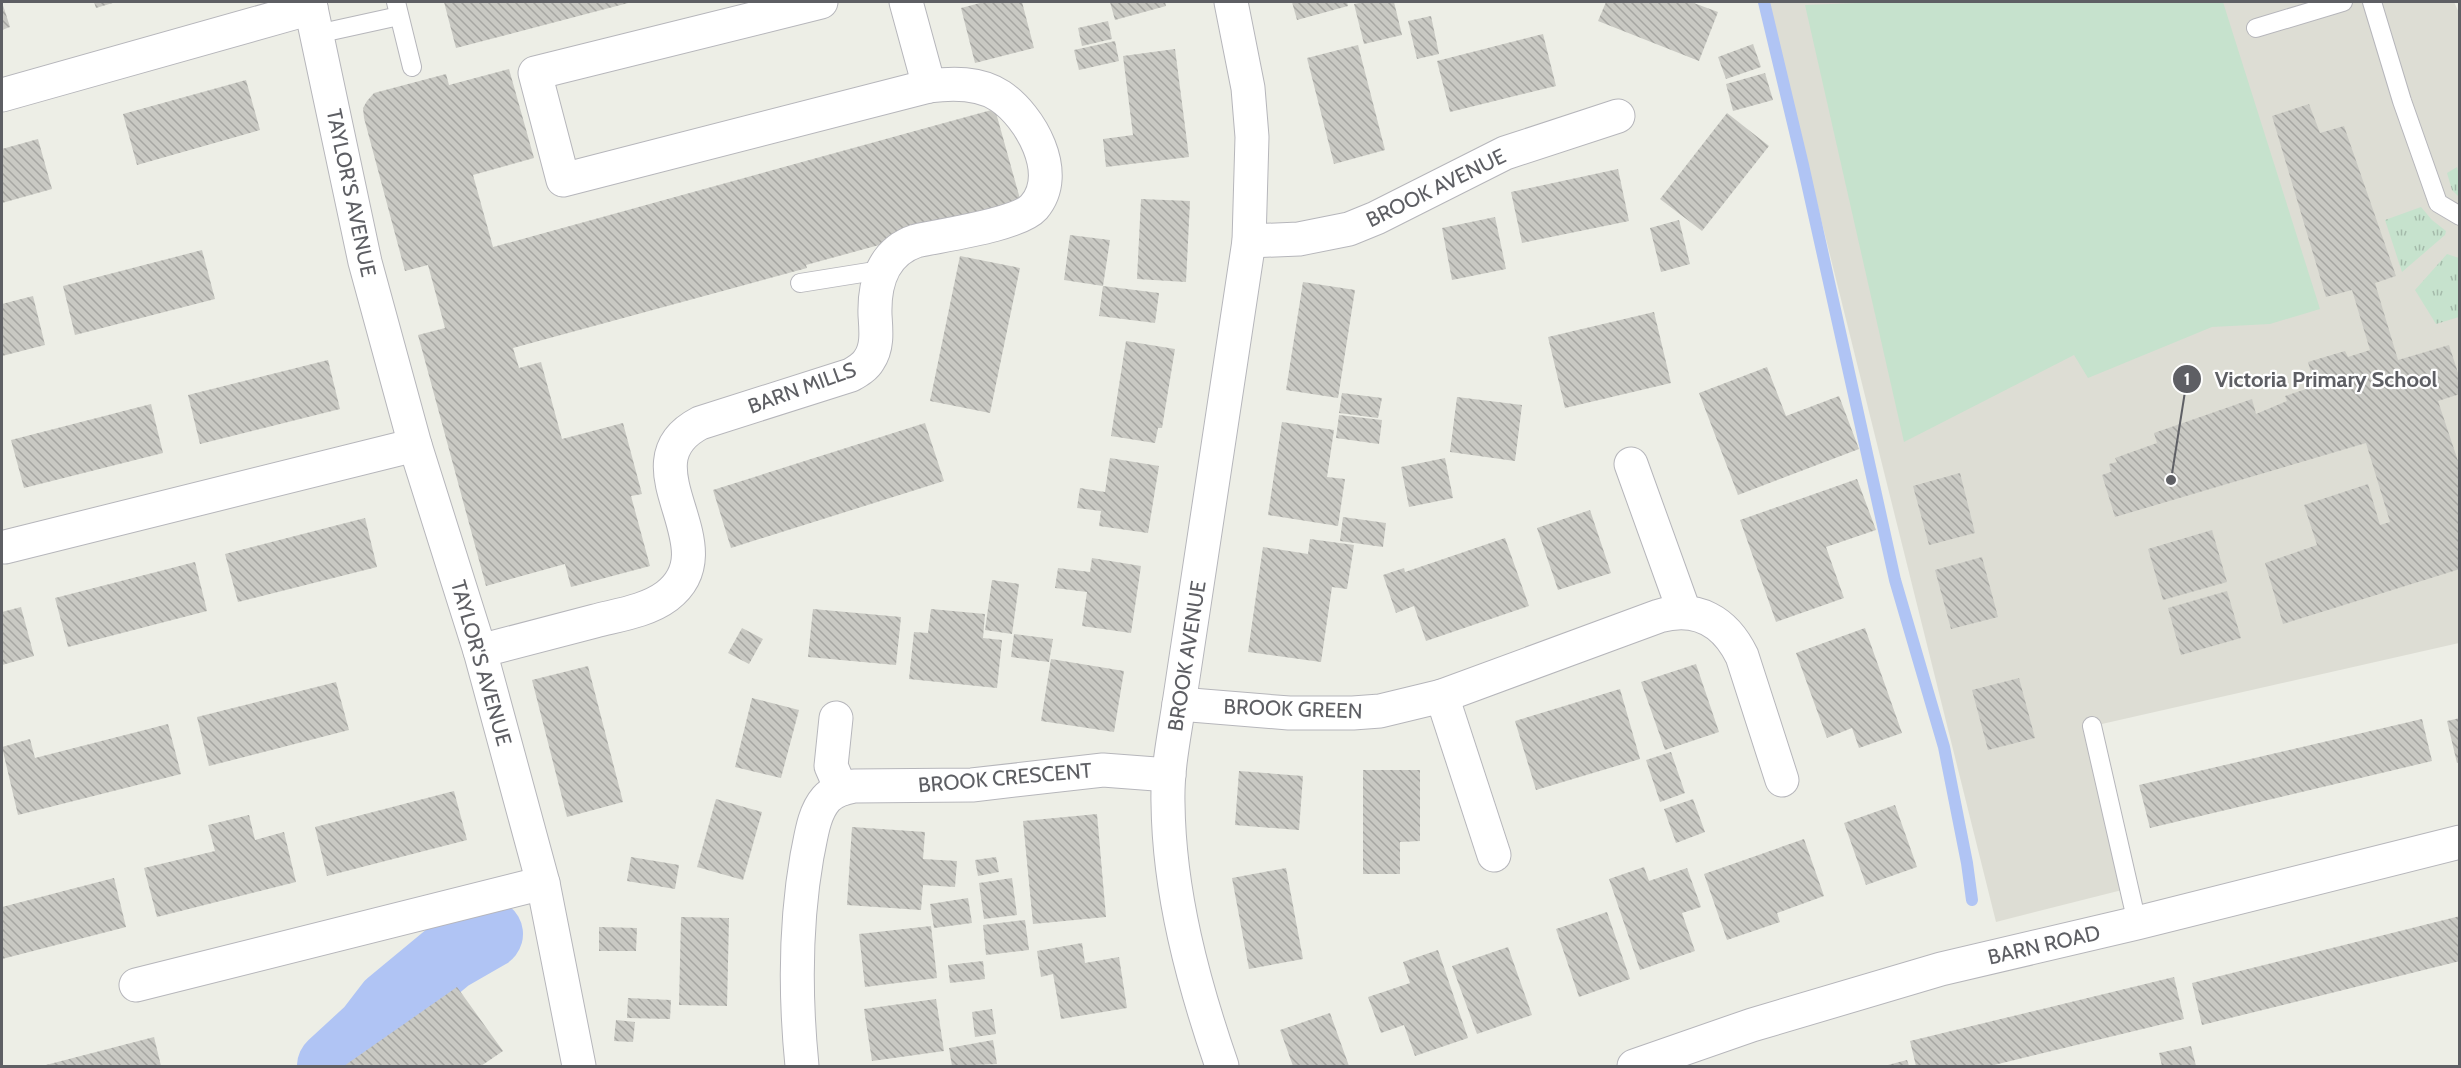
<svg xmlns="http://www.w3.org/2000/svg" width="2461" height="1068" font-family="Cabin,sans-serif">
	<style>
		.education { fill: #ddddd4 }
		.grass { fill: url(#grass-tufts) }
		.pitch { fill: #c6e2cd }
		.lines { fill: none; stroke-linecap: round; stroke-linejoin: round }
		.stream { stroke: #b0c4f4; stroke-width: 12 }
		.river { stroke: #b0c4f4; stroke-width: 70 }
		.building { fill: url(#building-back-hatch) }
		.service-casing { stroke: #b6b6bb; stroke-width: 20 }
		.minor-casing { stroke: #b6b6bb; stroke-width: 35 }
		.tertiary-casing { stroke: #b6b6bb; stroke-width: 35 }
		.service { stroke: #fff; stroke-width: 18 }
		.minor { stroke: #fff; stroke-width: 33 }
		.tertiary { stroke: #fff; stroke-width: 33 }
		.labels { text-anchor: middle; stroke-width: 4.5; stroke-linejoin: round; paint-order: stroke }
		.street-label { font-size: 21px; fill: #5e5f64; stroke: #fff }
		.leader { fill: none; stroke: #5e5f64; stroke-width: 2 }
		.callout-dot { fill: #5e5f64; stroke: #fff; stroke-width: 2 }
		.mark-label { font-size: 18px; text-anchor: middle; font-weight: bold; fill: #fff }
		.callout-label { font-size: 22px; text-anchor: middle; font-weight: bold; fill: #5e5f64; stroke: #fff; stroke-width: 4.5; stroke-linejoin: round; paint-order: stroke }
	</style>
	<defs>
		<pattern id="grass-tufts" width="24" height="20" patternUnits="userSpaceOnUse" patternTransform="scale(1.5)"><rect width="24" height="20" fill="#c6e2cd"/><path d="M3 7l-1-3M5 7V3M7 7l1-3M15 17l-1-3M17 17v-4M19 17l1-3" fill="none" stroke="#a4baaa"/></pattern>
		<pattern id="building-back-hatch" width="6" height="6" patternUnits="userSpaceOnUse" patternTransform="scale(1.5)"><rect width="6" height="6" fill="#c9c9c3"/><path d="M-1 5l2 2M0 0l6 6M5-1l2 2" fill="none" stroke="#a6a6a2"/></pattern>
	</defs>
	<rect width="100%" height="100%" fill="#edeee6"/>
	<!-- education -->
	<polygon class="education" points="1767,2 2454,2 2460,15 2459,643 2093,726 2130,888 1996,922"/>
	<!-- grass -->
	<g class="grass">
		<polygon points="2457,167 2459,175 2459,197 2452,190 2447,173"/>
		<polygon points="2421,207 2432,220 2446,231 2445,235 2402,272 2385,220"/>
		<polygon points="2447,254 2459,258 2459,317 2436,324 2415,290"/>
	</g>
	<!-- pitch -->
	<polygon class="pitch" points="1884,2 2223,2 2320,309 2270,324 2212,327 2088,378 2074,355 1904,442 1805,5"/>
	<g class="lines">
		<!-- stream -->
		<polyline class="stream" points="1764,2 1803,165 1895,580 1944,747 1967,863 1972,900"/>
		<!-- river -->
		<polyline class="river" points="332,1066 370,1031 390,1005 448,957 488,934"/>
	</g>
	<!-- building -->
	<g class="building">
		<polygon points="2,2 10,27 2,30"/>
		<polygon points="94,2 116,2 96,8"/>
		<polygon points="444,2 632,2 456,48"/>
		<polygon points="984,2 1022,2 1034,48 975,63 961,8"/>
		<polygon points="1110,2 1165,2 1166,6 1115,20"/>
		<polygon points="1292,2 1347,2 1348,6 1297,20"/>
		<polygon points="1365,2 1394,2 1402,35 1364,44 1354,4"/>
		<polygon points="1606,2 1691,2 1718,12 1699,61 1598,21"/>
		<polygon points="1431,16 1439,54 1417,59 1408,21"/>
		<polygon points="1108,21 1112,39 1082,46 1078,28"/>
		<polygon points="1543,34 1556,86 1450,112 1437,61"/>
		<polygon points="1115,41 1119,61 1079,70 1074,50"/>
		<polygon points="1753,44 1761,67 1726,79 1718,57"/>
		<polygon points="1358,45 1385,150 1334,164 1307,58"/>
		<polygon points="1175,49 1189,157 1106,167 1103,139 1133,135 1123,56"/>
		<polygon points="509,69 534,158 473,175 493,247 995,109 1022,206 806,265 807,268 513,348 519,368 541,362 562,439 623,423 642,494 631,496 650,566 571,587 565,564 486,586 418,335 445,328 428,265 405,271 364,118 363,108 367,101 374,93 446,74 449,85"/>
		<polygon points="1765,73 1773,100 1733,111 1726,84"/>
		<polygon points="246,80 260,130 137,165 123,114"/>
		<polygon points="2309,104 2320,133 2344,126 2396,276 2375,283 2398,360 2449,345 2460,379 2460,394 2438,401 2458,461 2460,460 2460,569 2283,624 2265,563 2317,545 2304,505 2368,484 2380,525 2390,522 2366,443 2115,517 2102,475 2111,472 2109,464 2117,462 2115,458 2157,443 2154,433 2252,399 2256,414 2287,401 2285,396 2315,386 2308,362 2345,351 2348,357 2370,350 2352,290 2326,297 2272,116"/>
		<polygon points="1727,113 1769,146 1702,231 1660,199"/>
		<polygon points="38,139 52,189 2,203 2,149"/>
		<polygon points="1618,169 1629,221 1522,243 1511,192"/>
		<polygon points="1141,199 1190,201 1186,282 1137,279"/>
		<polygon points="1495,217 1506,269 1452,280 1442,228"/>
		<polygon points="1679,220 1690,264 1661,272 1650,228"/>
		<polygon points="1070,235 1110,240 1103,286 1064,280"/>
		<polygon points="202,250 215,299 75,335 63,286"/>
		<polygon points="960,256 1020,268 990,413 930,401"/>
		<polygon points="1303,282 1355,290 1338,398 1286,390"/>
		<polygon points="1103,286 1159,293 1155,323 1099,316"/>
		<polygon points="33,296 45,345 2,356 2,304"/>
		<polygon points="1654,312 1671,383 1565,408 1548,337"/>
		<polygon points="1126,341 1175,349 1162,428 1158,428 1155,443 1111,436"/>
		<polygon points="328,360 340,409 200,444 188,395"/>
		<polygon points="1767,367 1786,416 1839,396 1859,449 1738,495 1699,393"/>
		<polygon points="1342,393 1382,398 1378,418 1339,413"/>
		<polygon points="1457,397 1522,405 1515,461 1450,452"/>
		<polygon points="151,404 163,453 24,488 11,440"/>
		<polygon points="1339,415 1382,420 1379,444 1336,438"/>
		<polygon points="1282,422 1334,430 1327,477 1345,479 1338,526 1268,515"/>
		<polygon points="925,423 944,481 731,548 713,490"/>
		<polygon points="1110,458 1159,466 1148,533 1099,526 1101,511 1077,508 1080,488 1105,492"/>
		<polygon points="1445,458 1453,498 1409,507 1401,467"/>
		<polygon points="1960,473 1975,533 1929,545 1913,486"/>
		<polygon points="1857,479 1876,530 1826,547 1844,598 1776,622 1740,520"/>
		<polygon points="1590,510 1611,573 1558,590 1537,528"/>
		<polygon points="1343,517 1386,523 1383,547 1340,541"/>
		<polygon points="365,518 377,567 238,602 225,554"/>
		<polygon points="2212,530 2227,582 2163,600 2148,549"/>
		<polygon points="1505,538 1529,606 1426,641 1414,606 1396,613 1383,575 1404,568 1405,572"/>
		<polygon points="1310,539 1354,545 1347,589 1332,587 1321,662 1248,652 1263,547 1308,554"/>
		<polygon points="1982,557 1998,617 1951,629 1935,570"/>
		<polygon points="1092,558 1141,566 1131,633 1082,626 1087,592 1055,588 1058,568 1090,572"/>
		<polygon points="195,562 207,611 68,647 55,598"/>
		<polygon points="992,580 1019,584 1012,634 985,630"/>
		<polygon points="2227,591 2241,638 2181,655 2168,608"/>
		<polygon points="21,607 34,656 2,665 2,612"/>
		<polygon points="813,609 901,617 896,665 808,657"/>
		<polygon points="931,609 985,614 983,638 1002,640 997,688 909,679 914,632 928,633"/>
		<polygon points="742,628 763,639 749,664 728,653"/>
		<polygon points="1865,628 1902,733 1859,748 1852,728 1827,738 1796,653"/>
		<polygon points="1014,634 1053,639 1049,662 1011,657"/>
		<polygon points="1051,659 1124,671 1114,732 1041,721"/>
		<polygon points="1696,664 1719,732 1665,750 1641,682"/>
		<polygon points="588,666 623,802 567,817 532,680"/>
		<polygon points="2019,678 2035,738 1988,750 1972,690"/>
		<polygon points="336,682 349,730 209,766 197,717"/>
		<polygon points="1620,689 1640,759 1536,790 1515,721"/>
		<polygon points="752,698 799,710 781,778 735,767"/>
		<polygon points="2460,718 2460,762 2457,763 2447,721"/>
		<polygon points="2422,719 2432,761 2150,828 2139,785"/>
		<polygon points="168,724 181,774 18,815 2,747 30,739 35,758"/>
		<polygon points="1671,752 1685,793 1660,802 1646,760"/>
		<polygon points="1363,770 1420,770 1420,841 1400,842 1400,874 1363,874"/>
		<polygon points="1239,771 1303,776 1299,830 1235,825"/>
		<polygon points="454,791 467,840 327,876 315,827"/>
		<polygon points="716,799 762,812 743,880 697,867"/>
		<polygon points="1693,799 1705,832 1676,843 1664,809"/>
		<polygon points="1895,805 1917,867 1866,885 1844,823"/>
		<polygon points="1097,814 1106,917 1033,924 1023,821"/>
		<polygon points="249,815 255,840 284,832 296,882 157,917 144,868 215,851 208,825"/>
		<polygon points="852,827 925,832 923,859 957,861 955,887 923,885 921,910 847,905"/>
		<polygon points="1804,839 1824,896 1777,913 1780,922 1727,940 1704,874"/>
		<polygon points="631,857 679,865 675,889 627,881"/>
		<polygon points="996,857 999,872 978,876 975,860"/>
		<polygon points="1644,867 1649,881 1687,868 1701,907 1682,913 1695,951 1640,970 1609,879"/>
		<polygon points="1286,868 1303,959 1249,969 1232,878"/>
		<polygon points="114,878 126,927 2,959 2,907"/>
		<polygon points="1012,878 1017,915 984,919 979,883"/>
		<polygon points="968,898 972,923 934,928 930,904"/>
		<polygon points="1607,912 1630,979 1579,997 1556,929"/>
		<polygon points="2460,916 2460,961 2202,1025 2192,983"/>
		<polygon points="681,917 729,918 727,1006 679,1005"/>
		<polygon points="1025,920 1029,950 986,955 983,925"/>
		<polygon points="931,926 937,978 865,987 859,934"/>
		<polygon points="599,927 637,928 636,951 599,951"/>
		<polygon points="1082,943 1085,963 1119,957 1127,1008 1061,1019 1053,974 1041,977 1037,951"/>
		<polygon points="1508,947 1532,1015 1477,1034 1452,966"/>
		<polygon points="1438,950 1468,1038 1415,1056 1404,1025 1381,1033 1368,997 1410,983 1403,962"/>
		<polygon points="983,961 985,979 950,983 948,965"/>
		<polygon points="2174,977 2184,1019 1990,1066 1916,1066 1910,1041"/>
		<polygon points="457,987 503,1051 481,1066 344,1066"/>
		<polygon points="628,998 671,1000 670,1019 627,1018"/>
		<polygon points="936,999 944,1051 872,1061 864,1009"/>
		<polygon points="992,1009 996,1034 975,1037 972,1012"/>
		<polygon points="1330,1013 1349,1066 1293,1066 1280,1030"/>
		<polygon points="616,1020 635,1022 633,1042 614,1041"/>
		<polygon points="154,1037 161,1066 42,1066"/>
		<polygon points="993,1040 997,1064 952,1066 949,1048"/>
		<polygon points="2191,1046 2196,1066 2162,1066 2159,1053"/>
		<polygon points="1907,1060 1909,1066 1884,1066"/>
	</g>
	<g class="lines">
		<defs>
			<g id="service">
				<polyline points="396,2 412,67"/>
				<polyline points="2372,2 2402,101 2438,203 2460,216"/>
				<polyline points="2256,28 2343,2"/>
				<polyline points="317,34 399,16"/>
				<polyline points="800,283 881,270"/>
				<polyline points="2092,726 2137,923"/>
			</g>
			<g id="minor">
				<polyline points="906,2 929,86"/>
				<polyline points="2,95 311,8 310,2"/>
				<polyline points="1249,241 1299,239 1349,229 1376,218 1505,153 1618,116"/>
				<polyline points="1631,464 1684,611"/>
				<polyline points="5,547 415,445"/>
				<path d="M480,651C518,641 556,631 595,621C618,615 647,611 667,596C732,546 621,464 700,423L851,375C858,371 865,367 869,360C878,347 876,330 875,315C874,283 883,252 916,241C942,235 1018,225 1034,207C1063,173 1030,116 1000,96C979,82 952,83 929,86L563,180L535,73L821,2"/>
				<polyline points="1442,696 1494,855"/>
				<path d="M1179,704L1289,713H1353L1380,711L1442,696L1659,616C1697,605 1725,621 1742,656L1782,780"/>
				<polyline points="836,718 831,766 841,789"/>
				<polyline points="136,985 543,883"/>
				<path d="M802,1066C795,996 795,925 807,856C811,838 813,814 826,799C833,791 843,788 854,786L972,785L1103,770L1169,775"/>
				<path d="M1222,1066C1193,982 1169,893 1168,803C1167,770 1174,737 1179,704L1249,241L1252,137L1248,88L1231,2"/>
				<polyline points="1634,1066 1752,1025 1941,969 2137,923 2460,842"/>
			</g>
			<polyline id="tertiary" points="311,8 365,262 415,445 480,651 543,883 579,1066"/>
		</defs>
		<!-- service casing -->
		<use href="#service" class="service-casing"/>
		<!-- minor casing -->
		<use href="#minor" class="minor-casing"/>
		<!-- tertiary casing -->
		<use href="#tertiary" class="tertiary-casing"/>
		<!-- service -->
		<use href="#service" class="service"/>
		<!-- minor -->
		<use href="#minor" class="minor"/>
		<!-- tertiary -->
		<use href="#tertiary" class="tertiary"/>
	</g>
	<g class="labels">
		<!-- street labels -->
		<g class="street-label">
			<text transform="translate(1436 188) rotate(-26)" y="7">BROOK AVENUE</text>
			<text transform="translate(351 193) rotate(78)" y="7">TAYLOR'S AVENUE</text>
			<text transform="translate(802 388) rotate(-20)" y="7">BARN MILLS</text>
			<text transform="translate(1187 656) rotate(-81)" y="7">BROOK AVENUE</text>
			<text transform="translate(481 663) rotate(74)" y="7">TAYLOR'S AVENUE</text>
			<text transform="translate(1293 709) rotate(2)" y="7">BROOK GREEN</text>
			<text transform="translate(1005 778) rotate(-5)" y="7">BROOK CRESCENT</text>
			<text transform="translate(2044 945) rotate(-13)" y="7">BARN ROAD</text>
		</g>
	</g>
	<!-- callouts -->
	<path class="leader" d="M2171 480L2187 379"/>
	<g class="callout-dot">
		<circle cx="2171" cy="480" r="6"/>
		<circle cx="2187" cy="379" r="15"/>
	</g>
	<g class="mark-label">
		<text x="2187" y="385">1</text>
	</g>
	<g class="callout-label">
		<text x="2326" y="387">Victoria Primary School</text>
	</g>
	<!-- border -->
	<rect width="2461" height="1068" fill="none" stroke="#5e5f64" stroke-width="6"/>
</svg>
